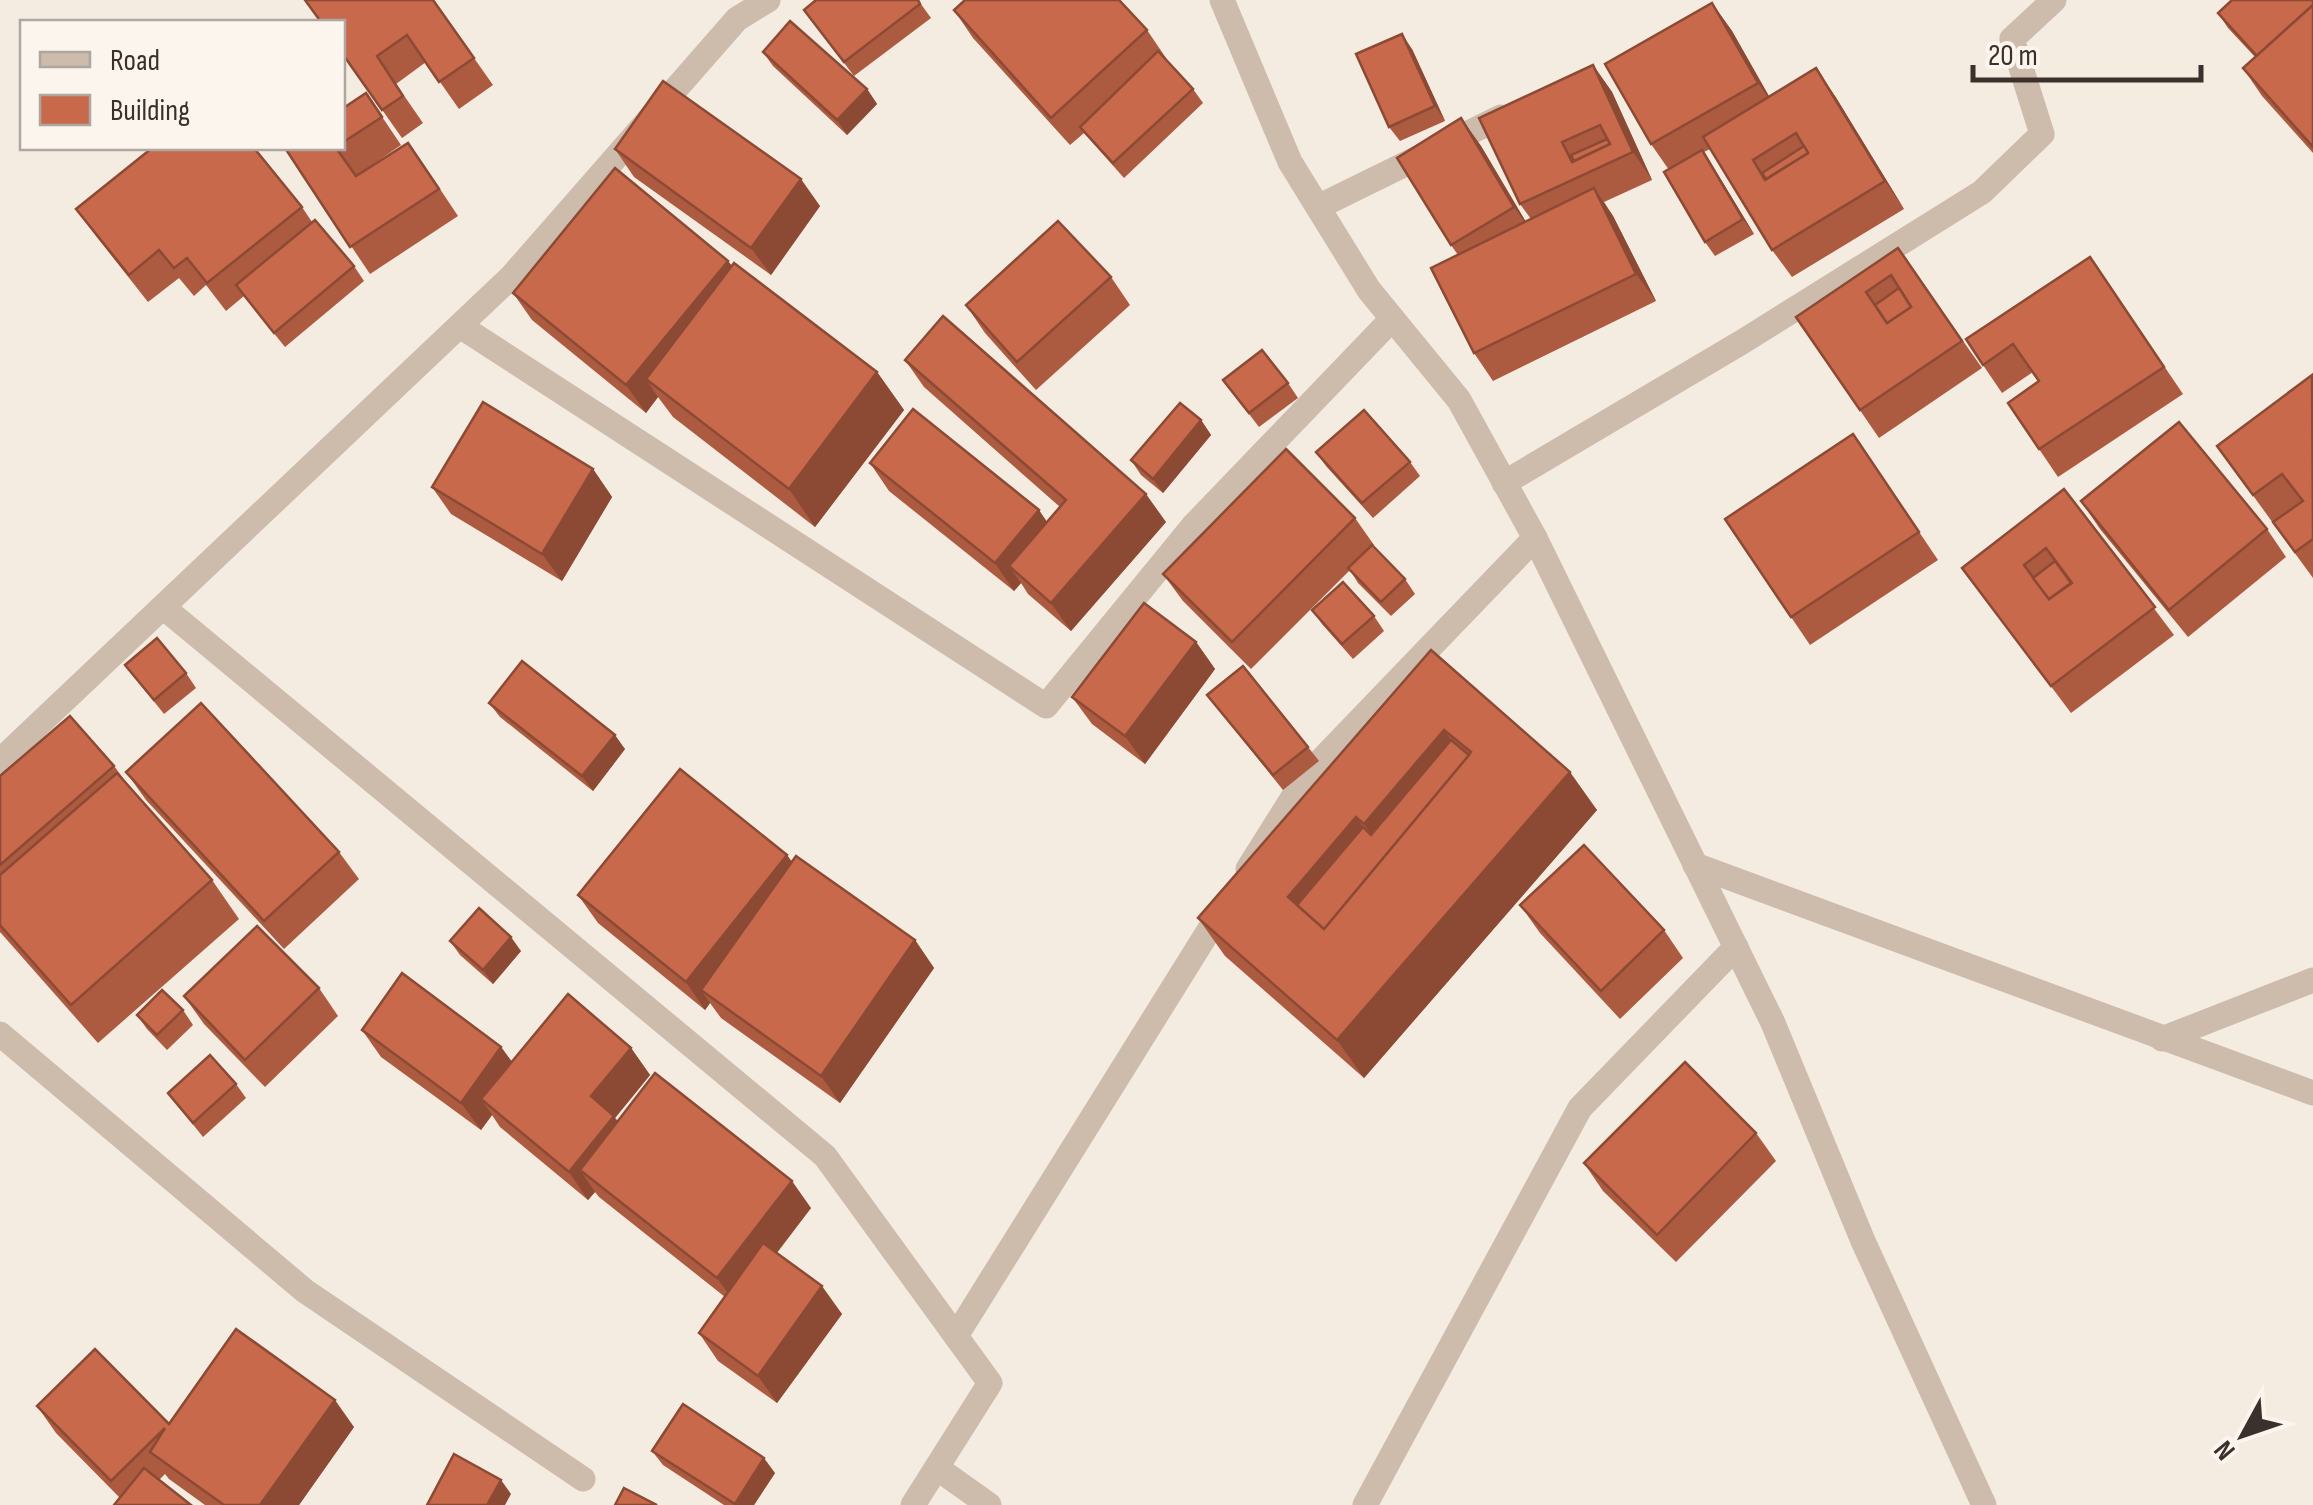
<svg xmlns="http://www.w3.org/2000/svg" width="2313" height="1505" font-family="'Sofia Sans Condensed',sans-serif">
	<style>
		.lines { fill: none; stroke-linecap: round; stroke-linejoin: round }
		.street { stroke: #cdbbac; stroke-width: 25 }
		.wall { fill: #ac5a40 }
		.shaded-wall { fill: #8c4a34 }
		.building { fill: #c8694b; stroke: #8c4a34; stroke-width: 2.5; fill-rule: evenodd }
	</style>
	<rect width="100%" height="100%" fill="#f4ebe1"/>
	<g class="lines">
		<!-- street -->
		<g class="street">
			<polyline points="1222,0 1290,162 1369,290 1459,400 1535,538 1773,1023 1863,1241 1984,1505"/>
			<polyline points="1318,207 1501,117"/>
			<polyline points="460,326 1046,706 1194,525 1392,319"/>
			<polyline points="1504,483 1742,342 1982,192 2042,134 2012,39 2054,0"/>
			<polyline points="163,607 825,1156 990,1383 913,1505"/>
			<polyline points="0,761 512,276 737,19 768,0"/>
			<polyline points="1695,865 2313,1093"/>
			<polyline points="1248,869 1307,775 1535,538"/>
			<polyline points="0,1034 305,1291 583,1479"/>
			<polyline points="2162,1039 2313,980"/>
			<polyline points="956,1336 1226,903"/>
			<polyline points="937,1468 989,1505"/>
			<polyline points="1365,1505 1580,1108 1736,947"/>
		</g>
	</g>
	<!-- wall -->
	<g class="wall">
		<polygon points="433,0 493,85 459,109 426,62 396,84 423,123 402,138 342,53"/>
		<polygon points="918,0 931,18 854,76 804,10"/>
		<polygon points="2313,0 2313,153 2262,96 2243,68 2255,57 2228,28 2218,13"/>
		<polygon points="1712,3 1732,31 1769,97 1835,96 1904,209 1792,277 1772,250 1710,149 1704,152 1754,234 1715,256 1705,242 1669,170 1651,144"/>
		<polygon points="954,10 1147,30 1166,58 1165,59 1193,89 1203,103 1124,178 1084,133 1070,145 973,38"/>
		<polygon points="1412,49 1445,121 1400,141 1389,127"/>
		<polygon points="763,52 867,89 877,104 847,135 773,66"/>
		<polygon points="1593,65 1612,92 1652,180 1604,202 1613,216 1656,301 1493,381 1474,353 1458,255 1451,245 1461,118 1481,146 1526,222 1531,219 1520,204"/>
		<polygon points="366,93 401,145 356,176 428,171 458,216 370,274 285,148 342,148 342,109"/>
		<polygon points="615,149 820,206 771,275 634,177"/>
		<polygon points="302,207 312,222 354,266 364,281 285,347 244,296 226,311 206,285 194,296 179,278 148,302 96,236 76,209"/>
		<polygon points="1898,248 1982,368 1879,438 1796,317"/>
		<polygon points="2090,257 2183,394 2058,477 2039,449 2039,381 2033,372 2002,393 1983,365"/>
		<polygon points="728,261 732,266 877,372 904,410 815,527 673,417 658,397 646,413 532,320 513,293"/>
		<polygon points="1111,277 1130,305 1036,390 985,333 966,305"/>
		<polygon points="905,360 1166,522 1071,631 1028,594 1021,583 1014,591 889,491 870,463 1047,522 1060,507 924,387"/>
		<polygon points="2313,376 2313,578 2217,446"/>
		<polygon points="1223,380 1288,383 1298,398 1259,427"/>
		<polygon points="1201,420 1211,435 1163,493 1141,475 1131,460"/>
		<polygon points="1853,434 1938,560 1810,645 1791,617"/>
		<polygon points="1316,452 1410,462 1420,476 1373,518 1326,466"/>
		<polygon points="593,469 612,497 562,581 451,514 432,487"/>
		<polygon points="2064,489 2174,635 2071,713 1962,568"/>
		<polygon points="2081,501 2267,529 2286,557 2188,637 2100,529"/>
		<polygon points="1355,518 1374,545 1373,547 1405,579 1415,594 1391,616 1358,583 1350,570 1251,669 1183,601 1163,574"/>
		<polygon points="1312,610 1374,616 1384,631 1353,659 1322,624"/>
		<polygon points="1196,642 1215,669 1145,764 1092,724 1072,697"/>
		<polygon points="1431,650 1597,810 1364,1078 1225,956 1198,918"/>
		<polygon points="125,665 186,673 196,688 164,714"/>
		<polygon points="1207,695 1308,747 1319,761 1283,790"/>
		<polygon points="489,703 625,749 593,791 500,717"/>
		<polygon points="114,766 129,786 212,880 239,919 98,1043 0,932 0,776"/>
		<polygon points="126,772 339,852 359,879 284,949 146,800"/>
		<polygon points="787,855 792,862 915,940 934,968 840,1103 721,1018 710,1003 705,1010 598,923 578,895"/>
		<polygon points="1520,905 1664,930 1683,958 1620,1019 1540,933"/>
		<polygon points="450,941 521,951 493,984 460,955"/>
		<polygon points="319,988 338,1016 265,1087 204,1024 184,996"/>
		<polygon points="183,1010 193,1025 167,1050 147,1029 137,1015"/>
		<polygon points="362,1030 501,1047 512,1062 631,1048 650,1075 615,1118 618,1121 811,1208 777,1253 842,1314 777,1403 718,1361 699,1333 725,1297 599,1197 595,1192 588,1200 500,1127 492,1115 481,1130 381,1057"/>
		<polygon points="236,1084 246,1098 203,1137 168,1093"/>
		<polygon points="1756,1133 1776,1161 1676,1262 1603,1191 1584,1163"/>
		<polygon points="37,1406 169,1424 354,1427 299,1505 205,1505 169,1479 165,1474 159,1480 120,1498 56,1433"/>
		<polygon points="652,1451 775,1473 754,1505 724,1505 663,1465"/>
	</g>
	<!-- shaded-wall -->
	<g class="shaded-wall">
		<polygon points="1712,3 1732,31 1777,110 1758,83"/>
		<polygon points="1402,34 1412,49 1445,121 1435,106"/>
		<polygon points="1593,65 1612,92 1652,180 1633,152"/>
		<polygon points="1816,68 1835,96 1904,209 1885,181"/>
		<polygon points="867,89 877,104 847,135 837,120"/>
		<polygon points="1461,118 1481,146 1533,234 1514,207"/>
		<polygon points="1702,150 1712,165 1754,234 1743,219"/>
		<polygon points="801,179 820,206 771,275 751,248"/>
		<polygon points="1594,188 1613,216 1656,301 1636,274"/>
		<polygon points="728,261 747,288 646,379 658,397 646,413 626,385"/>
		<polygon points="877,372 904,410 815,527 789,489"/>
		<polygon points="1201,420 1211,435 1163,493 1153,479"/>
		<polygon points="593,469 612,497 562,581 542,554"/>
		<polygon points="1146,494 1166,522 1071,631 1051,603"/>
		<polygon points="1039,510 1058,538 1009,566 1021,583 1014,591 995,563"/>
		<polygon points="1196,642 1215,669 1145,764 1125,736"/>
		<polygon points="1444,730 1471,768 1390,863 1364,824"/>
		<polygon points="615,735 625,749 593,791 582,776"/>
		<polygon points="1570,772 1597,810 1364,1078 1337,1040"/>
		<polygon points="1356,817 1382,855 1320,929 1288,897"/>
		<polygon points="787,855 806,883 701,990 710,1003 705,1010 686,982"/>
		<polygon points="511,937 521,951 493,984 483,970"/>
		<polygon points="915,940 934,968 840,1103 821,1076"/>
		<polygon points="501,1047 521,1074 481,1099 492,1115 481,1130 461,1103"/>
		<polygon points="631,1048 650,1075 615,1118 634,1144 580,1170 595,1192 588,1200 569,1172 591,1096"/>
		<polygon points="792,1181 811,1208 736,1305 717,1278"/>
		<polygon points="822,1286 842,1314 777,1403 758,1376"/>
		<polygon points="335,1400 354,1427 299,1505 260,1505"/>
		<polygon points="764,1458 775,1473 754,1505 736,1505"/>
		<polygon points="501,1480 511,1494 505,1505 487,1505"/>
	</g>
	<!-- building -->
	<g class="building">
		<polygon points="305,0 433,0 474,58 439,82 407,35 377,56 403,96 382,110 342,53 342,22 321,22"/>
		<polygon points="816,0 918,0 920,4 844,62 804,10"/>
		<polygon points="965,0 1119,0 1147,30 1051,118 954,10"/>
		<polygon points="2232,0 2313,0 2313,5 2257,56 2218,13"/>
		<polygon points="1712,3 1758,83 1651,144 1605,64"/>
		<polygon points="2313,5 2313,147 2243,68"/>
		<polygon points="790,21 867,89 837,120 763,52"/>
		<polygon points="1402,34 1435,106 1389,127 1356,54"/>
		<polygon points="1158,51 1193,89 1113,163 1080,127"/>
		<path d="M1593,65L1633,152L1520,204L1479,118ZM1600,125L1610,144L1572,162L1562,142Z"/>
		<path d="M1816,68L1885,181L1772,250L1703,137ZM1796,133L1808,153L1765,180L1753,160Z"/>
		<polygon points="663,81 801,179 751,248 615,149"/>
		<polygon points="366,93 382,117 342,143 342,109"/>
		<polygon points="1461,118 1514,207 1451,245 1397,158"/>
		<polygon points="1607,139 1610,144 1574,161 1571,155"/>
		<polygon points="408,143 439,189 350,247 285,148 336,148 356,176"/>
		<polygon points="1804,146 1808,153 1766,179 1762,173"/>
		<polygon points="152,148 254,148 302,207 207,283 187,258 174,268 159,250 129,275 76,209"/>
		<polygon points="1702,150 1743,219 1705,242 1664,172"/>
		<polygon points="615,168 728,261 626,385 513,293"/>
		<polygon points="1594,188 1636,274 1474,353 1431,268"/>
		<polygon points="315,220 354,266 274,333 236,285"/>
		<polygon points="1058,221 1111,277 1017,362 966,305"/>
		<path d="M1898,248L1962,341L1860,410L1796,317ZM1891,275L1911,307L1887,323L1866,292Z"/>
		<polygon points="2090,257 2164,367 2039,449 2008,403 2039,381 2013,344 1983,365 1966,339"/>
		<polygon points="734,263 877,372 789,489 646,379"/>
		<polygon points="1899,288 1911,307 1887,323 1875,305"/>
		<polygon points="943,316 1146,494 1051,603 1009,566 1066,500 905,360"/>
		<polygon points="1262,350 1288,383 1249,413 1223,380"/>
		<polygon points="2312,375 2313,539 2295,552 2273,522 2303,501 2282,474 2253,495 2217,446"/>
		<polygon points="483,402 593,469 542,554 432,487"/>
		<polygon points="1180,403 1201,420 1153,479 1131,460"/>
		<polygon points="913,409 1039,510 995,563 870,463"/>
		<polygon points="1364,410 1410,462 1362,503 1316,452"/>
		<polygon points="2179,422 2267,529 2169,610 2081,501"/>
		<polygon points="1853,434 1919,532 1791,617 1725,519"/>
		<polygon points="1286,449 1355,518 1232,642 1163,574"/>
		<path d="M2064,489L2155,607L2051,686L1962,568ZM2046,548L2072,583L2049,599L2024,565Z"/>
		<polygon points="1372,545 1405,579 1381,602 1348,568"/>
		<polygon points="2055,561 2071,583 2049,599 2033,578"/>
		<polygon points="1343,582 1374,616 1342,644 1312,610"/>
		<polygon points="1144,603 1196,642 1125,736 1072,697"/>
		<polygon points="157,638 186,673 154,700 125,665"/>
		<path d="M1431,650L1570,772L1337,1040L1198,918ZM1444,730L1471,752L1324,929L1288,897L1356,817L1364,824Z"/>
		<polygon points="522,661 615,735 582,776 489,703"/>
		<polygon points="1243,666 1308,747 1273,775 1207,695"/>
		<polygon points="201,703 339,852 264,921 126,772"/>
		<polygon points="70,716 114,766 0,865 0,776"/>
		<polygon points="1451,740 1469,755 1324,929 1297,905 1363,827 1371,835"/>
		<polygon points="680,769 787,855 686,982 578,895"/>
		<polygon points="117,773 212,880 71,1005 0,925 0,875"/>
		<polygon points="1584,845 1664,930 1601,991 1520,905"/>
		<polygon points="796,856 915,940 821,1076 701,990"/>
		<polygon points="479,908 511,937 483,970 450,941"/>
		<polygon points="257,926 319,988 245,1060 184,996"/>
		<polygon points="402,973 501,1047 461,1103 362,1030"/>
		<polygon points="162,990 183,1010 157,1035 137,1015"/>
		<polygon points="568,994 631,1048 591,1096 614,1116 569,1172 481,1099"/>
		<polygon points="210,1055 236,1084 193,1123 168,1093"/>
		<polygon points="1685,1062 1756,1133 1657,1235 1584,1163"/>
		<polygon points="655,1073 792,1181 717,1278 580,1170"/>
		<polygon points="763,1243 822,1286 758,1376 699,1333"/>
		<polygon points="236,1329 335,1400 260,1505 224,1505 150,1452 165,1428 111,1481 37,1406 95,1349 169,1424"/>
		<polygon points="683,1404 764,1458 735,1504 652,1451"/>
		<polygon points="454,1454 501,1480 487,1505 427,1505"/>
		<polygon points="144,1468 191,1505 114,1505"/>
		<polygon points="624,1488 657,1505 615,1505"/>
	</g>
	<!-- legend -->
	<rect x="20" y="20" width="325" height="130" fill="#fbf5ee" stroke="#aea6a0" stroke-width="2.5"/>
	<rect x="40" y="52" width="50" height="15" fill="#cdbbac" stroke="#aea6a0" stroke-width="2.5"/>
	<text x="110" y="70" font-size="30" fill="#3b302b">Road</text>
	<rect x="40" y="95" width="50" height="30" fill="#c8694b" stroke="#aea6a0" stroke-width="2.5"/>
	<text x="110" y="120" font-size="30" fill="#3b302b">Building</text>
	<!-- north arrow -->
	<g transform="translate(2243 1435) rotate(230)" stroke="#fbf5ee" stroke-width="8" paint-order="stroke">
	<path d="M0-8L18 38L0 25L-18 38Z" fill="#3b302b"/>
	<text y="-15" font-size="28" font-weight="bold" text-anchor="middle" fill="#3b302b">N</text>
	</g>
	<!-- scale -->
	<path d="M1973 65v15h228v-15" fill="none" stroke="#3b302b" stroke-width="5"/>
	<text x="1988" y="65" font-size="30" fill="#3b302b" stroke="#fbf5ee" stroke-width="8" paint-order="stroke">20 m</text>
</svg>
